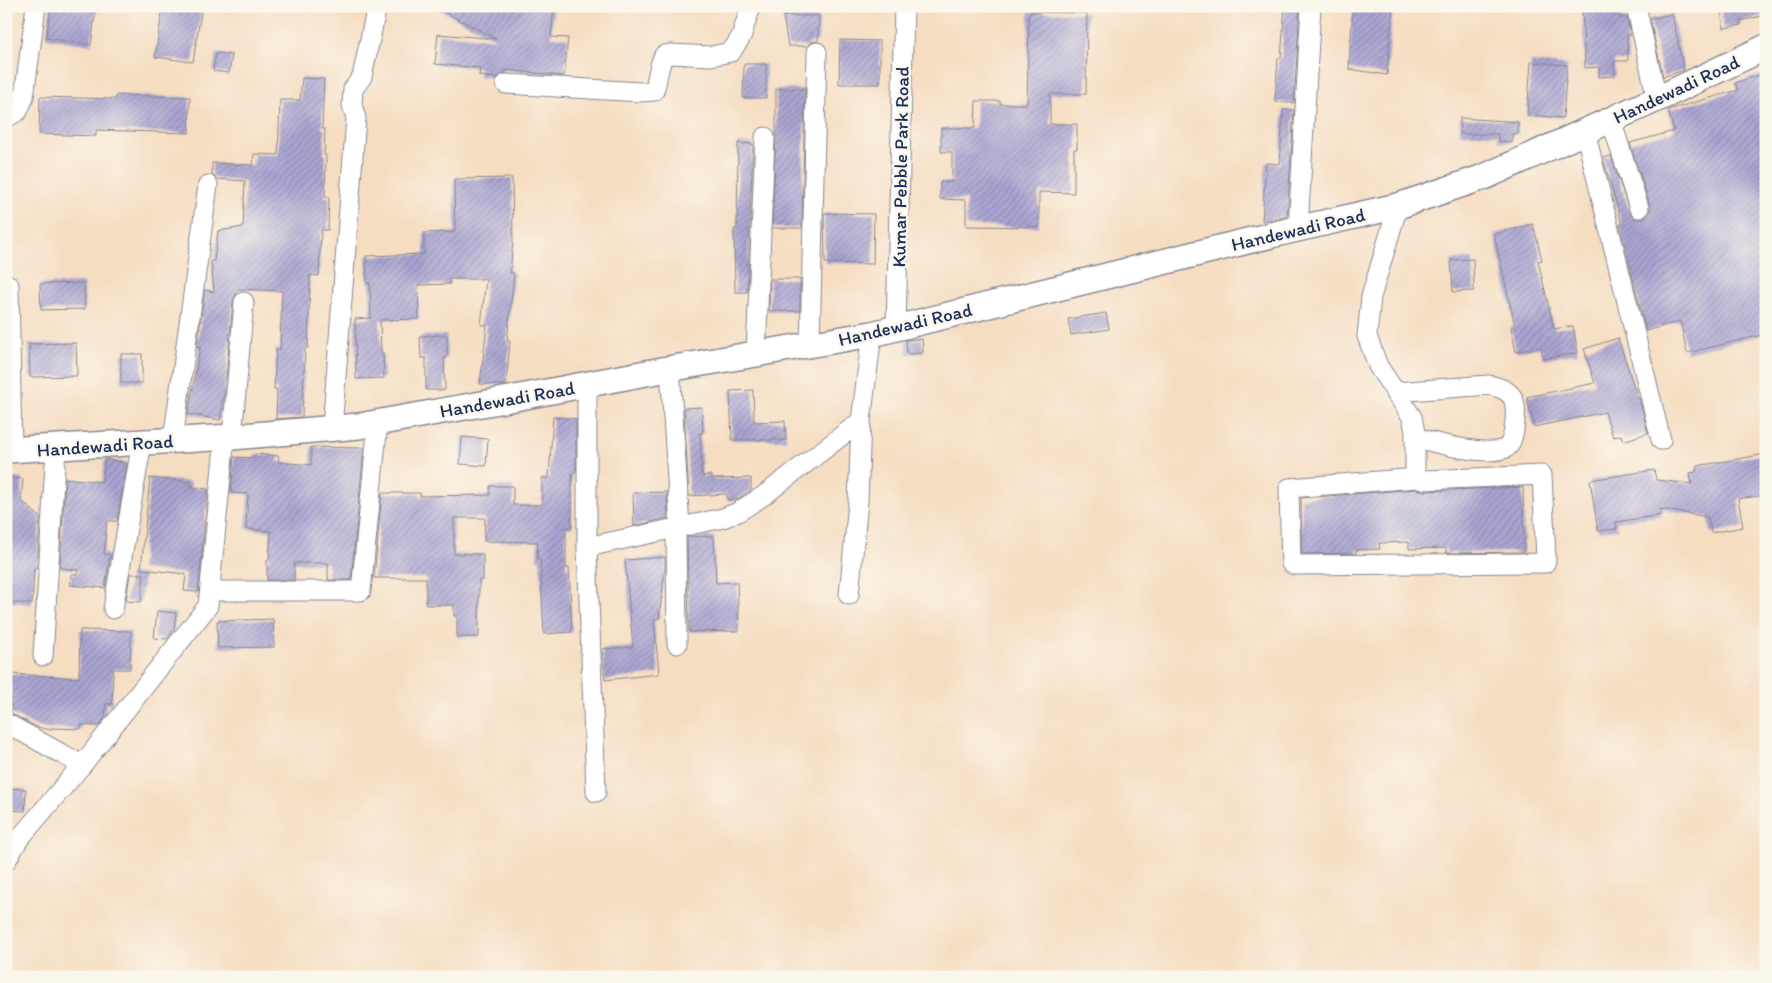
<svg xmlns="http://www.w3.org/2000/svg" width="1772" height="983" font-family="Itim,sans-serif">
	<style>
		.building { fill: url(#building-hatch) }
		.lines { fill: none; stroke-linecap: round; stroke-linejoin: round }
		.minor-casing { stroke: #888690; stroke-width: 21 }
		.major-casing { stroke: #888690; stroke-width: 28 }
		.minor { stroke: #fff; stroke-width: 19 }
		.major { stroke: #fff; stroke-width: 25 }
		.labels { text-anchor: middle; stroke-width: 5; stroke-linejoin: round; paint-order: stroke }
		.street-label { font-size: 19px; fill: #1b2f5e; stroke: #fbf7ec }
	</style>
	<defs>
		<pattern id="building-hatch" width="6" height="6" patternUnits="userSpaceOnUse" patternTransform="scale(1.25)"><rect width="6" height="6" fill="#aba5d2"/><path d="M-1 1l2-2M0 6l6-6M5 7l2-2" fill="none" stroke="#8a87ae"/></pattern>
	</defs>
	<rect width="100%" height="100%" fill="#fbf7ec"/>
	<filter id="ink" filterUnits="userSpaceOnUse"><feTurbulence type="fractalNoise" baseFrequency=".02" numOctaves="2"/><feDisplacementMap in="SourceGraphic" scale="10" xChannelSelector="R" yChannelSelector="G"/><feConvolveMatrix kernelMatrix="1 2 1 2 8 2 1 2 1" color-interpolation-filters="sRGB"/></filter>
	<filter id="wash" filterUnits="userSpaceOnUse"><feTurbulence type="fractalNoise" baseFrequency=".0096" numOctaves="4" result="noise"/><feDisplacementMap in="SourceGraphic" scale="20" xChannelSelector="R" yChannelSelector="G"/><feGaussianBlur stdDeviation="1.12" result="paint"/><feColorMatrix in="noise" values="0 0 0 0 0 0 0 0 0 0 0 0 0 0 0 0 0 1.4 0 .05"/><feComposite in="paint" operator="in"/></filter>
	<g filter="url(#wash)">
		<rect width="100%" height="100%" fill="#f5ddc1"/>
		<g id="blocks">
			<!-- building -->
			<g class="building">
				<polygon points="51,6 96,8 91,45 46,38"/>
				<polygon points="163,6 202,6 193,62 155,57"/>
				<polygon points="432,6 554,6 551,37 568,38 564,76 504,70 504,73 497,78 479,76 480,68 435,64 438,34 497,39"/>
				<polygon points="1285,6 1300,6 1294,103 1275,102 1278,58 1281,58"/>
				<polygon points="1353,6 1393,6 1387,75 1349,69"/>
				<polygon points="1582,6 1620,6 1620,18 1627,18 1631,35 1627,35 1628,61 1614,61 1615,76 1599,77 1599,67 1585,68"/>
				<polygon points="1720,6 1766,6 1766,15 1740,21 1741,25 1724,28"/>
				<polygon points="1029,12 1087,13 1086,94 1050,94 1050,124 1077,124 1077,149 1074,149 1074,193 1039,192 1039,227 966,226 966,200 940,199 940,182 952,182 952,152 941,152 941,128 975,128 976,101 1000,101 1000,104 1027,104"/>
				<polygon points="1672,14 1684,70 1663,77 1650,19"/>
				<polygon points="783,16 819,16 818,41 812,42 807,46 788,46"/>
				<polygon points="840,40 880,41 880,84 839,84"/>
				<polygon points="216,53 232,55 229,73 213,71"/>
				<polygon points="1531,62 1567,65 1563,118 1527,115"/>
				<polygon points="744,64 766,64 766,98 743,98"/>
				<polygon points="1766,73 1766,334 1687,353 1680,321 1646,331 1620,225 1622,224 1603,158 1611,156 1631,216 1636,219 1643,219 1648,215 1650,211 1650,205 1630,143 1674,131 1668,110 1738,90 1735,83"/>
				<polygon points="302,78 324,79 322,129 325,129 324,155 326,155 325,197 329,197 328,230 321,230 319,276 310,275 308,348 305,348 302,417 276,419 277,389 274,389 276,349 280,350 282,291 238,289 233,301 225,388 220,420 188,414 200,347 197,347 205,290 214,292 211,261 214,261 218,231 243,227 245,181 217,179 212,175 212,163 253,165 254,154 278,155 280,100 300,100"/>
				<polygon points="776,89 805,89 802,228 772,228 776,137"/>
				<polygon points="116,95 190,97 189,133 96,130 96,136 39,134 40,97 116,99"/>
				<polygon points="1283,110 1294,110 1287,216 1262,221 1266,163 1280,164"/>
				<polygon points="1460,118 1518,122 1518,134 1512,134 1512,142 1498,141 1498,134 1460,134"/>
				<polygon points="738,143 753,144 747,292 735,292 734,229 737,229"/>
				<polygon points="512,178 513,242 510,273 514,273 507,341 510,341 506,385 480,384 487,325 481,325 486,279 449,279 450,284 418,285 419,319 380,320 381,353 383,353 384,378 356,379 355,319 371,318 370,283 367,283 366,256 424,254 424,233 455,232 454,179"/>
				<polygon points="824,213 874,214 873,264 825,263"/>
				<polygon points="1533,224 1542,260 1538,261 1554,329 1573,326 1578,353 1543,359 1541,347 1516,352 1511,327 1515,326 1494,234"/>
				<polygon points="1473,259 1474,291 1453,292 1451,260"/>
				<polygon points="770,279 800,279 800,311 769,311"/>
				<polygon points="84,283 85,309 41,310 40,284"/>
				<polygon points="1106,313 1109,329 1071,335 1068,319"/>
				<polygon points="447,335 447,358 444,358 445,390 426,390 426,358 421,358 420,336"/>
				<polygon points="1618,338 1638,399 1639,398 1648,433 1623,441 1621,435 1613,437 1605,412 1534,427 1527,397 1595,383 1584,349"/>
				<polygon points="922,339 923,353 907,354 906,340"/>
				<polygon points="76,343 77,376 30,377 29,344"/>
				<rect x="121" y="354" width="21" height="29"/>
				<polygon points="753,390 754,422 785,421 786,440 732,440 730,391"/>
				<polygon points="702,407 703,433 700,433 702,476 711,475 712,479 751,478 751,490 736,500 727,500 727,494 689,496 684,408"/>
				<polygon points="553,417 576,419 576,466 575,473 572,473 572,528 566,527 566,568 569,568 572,632 544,634 540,559 537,559 538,542 484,541 485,518 454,518 454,554 483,554 483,580 479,580 479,637 457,637 457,616 454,616 454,605 426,605 426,578 374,578 382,493 420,493 420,496 490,495 490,486 513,486 513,505 542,505 542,478 549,478"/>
				<polygon points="462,437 488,439 486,466 460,464"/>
				<polygon points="311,447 364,448 351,580 328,580 328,563 294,563 294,580 267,580 267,560 269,560 271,531 246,529 248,494 231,493 234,457 254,458 255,454 279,456 278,462 311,465"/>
				<polygon points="1766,454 1766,495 1738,499 1743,527 1711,533 1708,517 1660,509 1661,515 1616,522 1617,529 1598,531 1590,480 1654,470 1656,480 1692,484 1690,473 1696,472 1697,466"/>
				<polygon points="105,459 127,463 117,521 107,521 104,554 110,555 105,588 70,585 71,574 78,574 78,570 60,568 65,478 102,482"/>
				<polygon points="6,477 23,479 21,500 40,517 37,568 34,568 32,604 6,602"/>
				<polygon points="150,478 191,482 190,487 208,489 198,592 184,591 186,574 141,569"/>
				<polygon points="1523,487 1524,552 1446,553 1446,548 1409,549 1409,542 1379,543 1380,549 1356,550 1356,553 1302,554 1301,498 1416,489 1424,491"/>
				<polygon points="667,492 668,518 634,526 633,493"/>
				<polygon points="714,536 716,583 737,582 739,631 689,632 687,537"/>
				<polygon points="665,557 665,570 659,619 654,619 659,674 605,680 602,649 633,647 625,560"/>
				<polygon points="130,574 144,574 141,602 126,601"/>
				<polygon points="157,611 176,613 174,630 167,639 154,638"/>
				<polygon points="273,619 274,647 218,648 217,621"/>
				<polygon points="80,630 131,631 130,669 113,669 112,704 106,704 105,717 99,726 81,725 81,729 51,728 51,730 37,727 12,714 10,702 10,674 79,678"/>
				<polygon points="6,788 26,789 25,811 6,810"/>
			</g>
		</g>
	</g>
	<g filter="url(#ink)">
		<use href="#blocks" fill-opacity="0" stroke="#888690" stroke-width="1"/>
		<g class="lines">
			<defs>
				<g id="minor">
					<polyline points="1636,6 1657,99"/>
					<path d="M506,84L640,92L654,91C658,79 658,66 664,55L670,54L711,56L731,52L741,37L751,6"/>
					<polyline points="6,118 18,111 24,97 36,6"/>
					<polyline points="1611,120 1639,208"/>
					<polyline points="1585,131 1661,440"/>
					<polyline points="1398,206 1371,297 1367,336 1378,366 1412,417 1415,432 1415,470 1417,478 1424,480 1542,475 1546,560 1545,563 1294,565 1291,563 1289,488 1417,478"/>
					<polyline points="1298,229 1311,6"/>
					<polyline points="9,285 12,450"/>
					<polyline points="896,328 904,6"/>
					<polyline points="810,345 817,52"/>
					<polyline points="756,354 765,137"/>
					<polyline points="670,368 680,527"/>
					<polyline points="587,384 587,547 723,518 738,512 763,496 861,421"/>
					<path d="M1395,392L1489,385C1498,387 1511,390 1514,401C1517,410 1515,443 1506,448C1489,457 1433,443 1415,437"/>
					<polyline points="332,429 356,118 352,105 353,89 362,77 377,6"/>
					<polyline points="232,437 244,302"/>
					<polyline points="173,440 208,185"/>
					<polyline points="676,528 677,644"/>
					<polyline points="587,547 596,792"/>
					<polyline points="210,591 361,591 378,422"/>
					<polyline points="849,595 858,502 861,421 872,334"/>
					<polyline points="113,609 142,442"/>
					<polyline points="43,656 56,448"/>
					<polyline points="6,723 82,765 19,839 6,861"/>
					<polyline points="82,765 208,606 225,437"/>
				</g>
				<polyline id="major" points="6,450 232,437 359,426 515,398 662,370 872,334 1284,232 1398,206 1484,177 1668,94 1766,47"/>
			</defs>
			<!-- minor casing -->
			<use href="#minor" class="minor-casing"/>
			<!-- major casing -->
			<use href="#major" class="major-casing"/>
			<!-- minor -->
			<use href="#minor" class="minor"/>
			<!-- major -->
			<use href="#major" class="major"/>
		</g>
	</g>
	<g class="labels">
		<!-- street labels -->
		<g class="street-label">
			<text transform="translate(1676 89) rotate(-25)" y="7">Handewadi Road</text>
			<text transform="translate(900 167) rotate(-89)" y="7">Kumar Pebble Park Road</text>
			<text transform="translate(1298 229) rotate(-13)" y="7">Handewadi Road</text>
			<text transform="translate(905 324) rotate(-13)" y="7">Handewadi Road</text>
			<text transform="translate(507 399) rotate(-10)" y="7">Handewadi Road</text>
			<text transform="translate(105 445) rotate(-4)" y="7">Handewadi Road</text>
		</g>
	</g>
	<!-- margin -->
	<rect width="1772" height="983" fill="none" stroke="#fbf7ec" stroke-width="25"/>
</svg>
